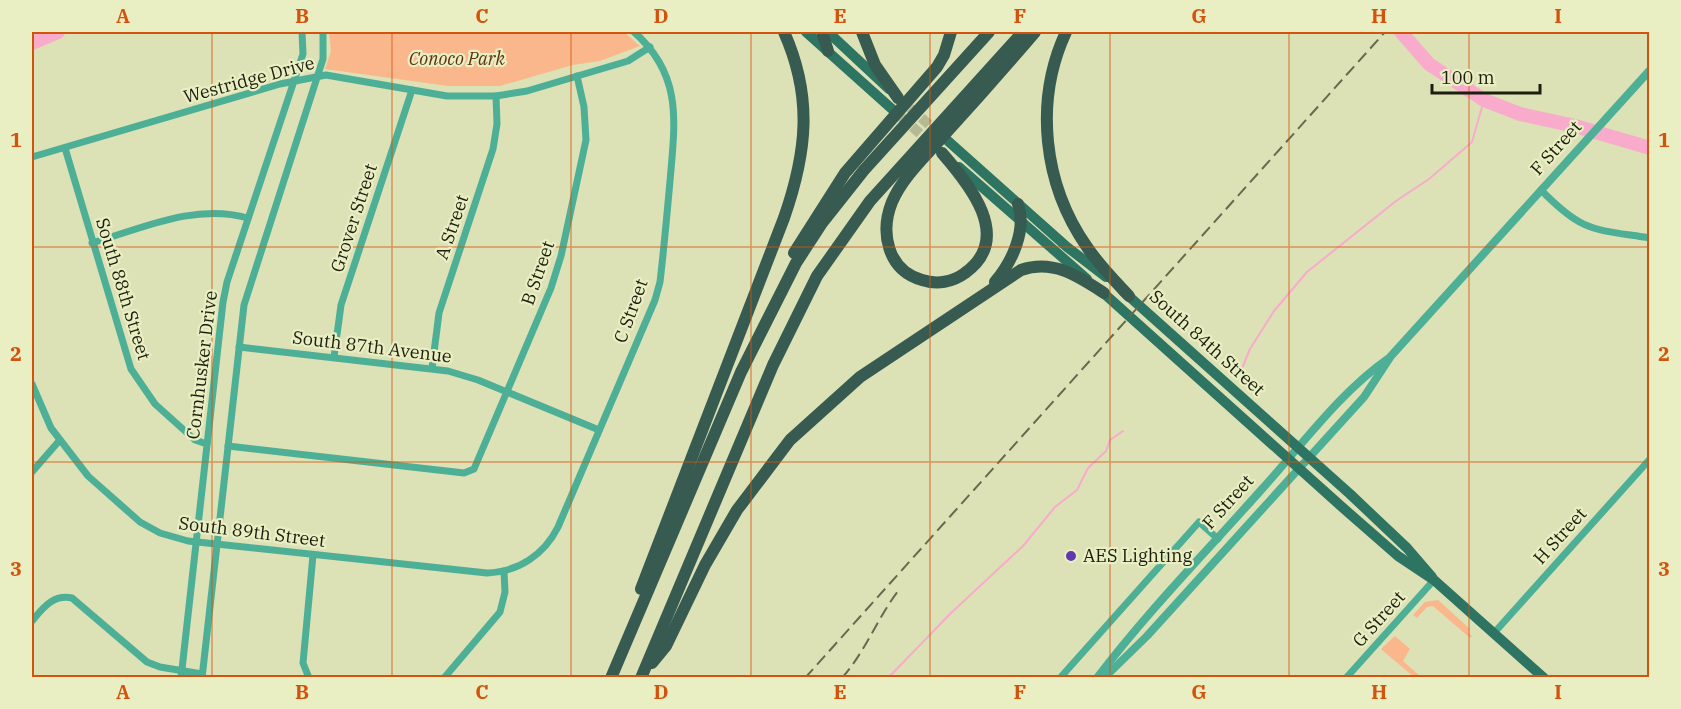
<svg xmlns="http://www.w3.org/2000/svg" width="1681" height="709" font-family="'IBM Plex Serif',serif">
	<style>
		.green { fill: #fbb78c }
		.lines { fill: none; stroke-linecap: round; stroke-linejoin: round }
		.stream { stroke: #f9abcb; stroke-width: 2 }
		.river { stroke: #f9abcb; stroke-width: 14 }
		.primary-tunnel { stroke: #b6ba94; stroke-width: 10; stroke-dasharray: 10 5; stroke-linecap: butt }
		.minor { stroke: #4db096; stroke-width: 7 }
		.tertiary { stroke: #4db096; stroke-width: 8 }
		.primary { stroke: #2e7462; stroke-width: 10 }
		.motorway { stroke: #385b51; stroke-width: 12 }
		.rail { stroke: #676a4f; stroke-width: 2; stroke-dasharray: 12 6; stroke-linecap: butt }
		.grid { fill: none; stroke: #d4530c; stroke-width: 1.5; stroke-opacity: 0.55 }
		.poi-dot { fill: #6038b0; stroke: #e9efc3; stroke-width: 2 }
		.labels { text-anchor: middle; stroke-width: 4.5; stroke-linejoin: round; paint-order: stroke }
		.park-label { font-size: 18px; font-style: italic; fill: #5f3312; stroke: #e9efc3 }
		.street-label { font-size: 18px; fill: #1c1e0e; stroke: #e9efc3 }
		.poi-label { font-size: 18px; fill: #1c1e0e; stroke: #e9efc3; text-anchor: start }
		.neatline { fill: none; stroke: #d4530c; stroke-width: 2 }
		.grid-label { font-size: 20px; text-anchor: middle; font-weight: bold; fill: #d4530c }
	</style>
	<rect width="100%" height="100%" fill="#dce1b6"/>
	<!-- green -->
	<g class="green">
		<polygon points="329,32 624,32 640,46 600,61 573,65 500,86 448,86 325,69 331,51"/>
		<polygon points="1438,600 1470,629 1468,632 1472,636 1470,638 1433,606 1427,607 1417,618 1413,615 1425,602"/>
		<polygon points="1395,636 1410,649 1403,661 1421,677 1414,677 1381,649"/>
	</g>
	<g class="lines">
		<!-- stream -->
		<g class="stream">
			<polyline points="1241,371 1250,349 1274,311 1307,272 1396,201 1429,179 1472,142 1484,100"/>
			<polyline points="888,678 951,613 1023,546 1055,507 1077,490 1088,468 1106,451 1110,440 1123,431"/>
		</g>
		<!-- river -->
		<g class="river">
			<polyline points="1401,32 1429,64 1484,100 1520,114 1575,126 1650,148"/>
			<polyline points="32,43 58,32"/>
		</g>
		<!-- primary-tunnel -->
		<g class="primary-tunnel">
			<polyline points="910,108 941,135"/>
			<polyline points="901,117 932,144"/>
		</g>
		<!-- minor -->
		<g class="minor">
			<polyline points="65,148 131,369 155,404 195,440 207,444"/>
			<polyline points="32,157 280,84 326,75 447,96 496,96 527,91 628,61 650,47"/>
			<path d="M1541,190C1583,233 1593,229 1650,238"/>
			<path d="M92,243C143,228 195,203 248,218"/>
			<polyline points="239,347 448,371 478,380 599,430"/>
			<polyline points="334,357 341,305 412,90"/>
			<polyline points="432,368 439,313 493,149 497,124 496,96"/>
			<path d="M32,384L51,428L88,476L140,522L160,533L188,541L487,573C518,572 544,555 558,527L655,300L660,282C664,248 667,214 670,181C675,122 683,75 634,32"/>
			<polyline points="228,446 464,473 474,469 551,288 561,256 586,140 584,107 577,76"/>
			<polyline points="32,472 59,441"/>
			<path d="M32,621C43,608 53,594 72,598L147,662L160,667L202,674"/>
			<polyline points="1494,633 1650,459"/>
			<polyline points="181,678 223,302 227,282 303,54 302,32"/>
			<polyline points="202,678 244,305 323,59 323,32"/>
			<polyline points="309,678 303,663 313,555"/>
			<polyline points="444,678 500,612 505,592 504,571"/>
			<polyline points="1060,678 1199,522 1218,539"/>
			<polyline points="1346,678 1434,580"/>
		</g>
		<!-- tertiary -->
		<g class="tertiary">
			<path d="M1097,678C1148,611 1207,551 1262,489C1302,445 1340,392 1389,358"/>
			<polyline points="1104,678 1147,636 1364,397 1391,356 1650,70"/>
		</g>
		<!-- primary -->
		<g class="primary">
			<polyline points="806,32 892,109"/>
			<polyline points="828,32 889,89"/>
			<polyline points="948,141 1067,247 1106,277"/>
			<polyline points="959,167 1087,279"/>
			<polyline points="1099,289 1342,507 1398,556 1434,580 1544,678"/>
			<polyline points="1123,291 1350,494 1407,548 1432,577"/>
		</g>
		<!-- motorway -->
		<g class="motorway">
			<polyline points="822,32 828,51"/>
			<polyline points="862,32 875,65 898,98"/>
			<path d="M1066,32C1034,101 1043,184 1087,247C1099,265 1114,280 1129,296"/>
			<path d="M942,153C969,184 1014,238 965,273C953,282 937,285 922,280C887,270 880,232 892,202C903,176 927,155 945,134C976,100 1006,66 1035,32"/>
			<polyline points="794,253 845,173 937,67 944,55 951,32"/>
			<path d="M995,282C1012,262 1027,230 1018,204"/>
			<path d="M641,589L784,218C807,152 813,97 784,32"/>
			<path d="M652,663L666,646L705,565L737,510L790,440L860,377L1021,270C1053,259 1078,276 1104,293"/>
			<polyline points="611,678 741,372 796,263 822,223 864,170 989,32"/>
			<polyline points="641,678 773,365 817,276 870,201 1023,32"/>
		</g>
		<!-- rail -->
		<g class="rail">
			<polyline points="805,678 1385,32"/>
			<path d="M842,678C865,652 877,619 898,591"/>
		</g>
	</g>
	<!-- grid -->
	<path class="grid" d="M212,32V678M392,32V678M571,32V678M751,32V678M930,32V678M1110,32V678M1289,32V678M1469,32V678M32,247H1650M32,462H1650"/>
	<!-- markers -->
	<circle class="poi-dot" cx="1071" cy="556" r="6"/>
	<g class="labels">
		<!-- park labels -->
		<g class="park-label">
			<text x="457" y="65">Conoco Park</text>
		</g>
		<!-- street labels -->
		<g class="street-label">
			<text transform="translate(249 80) rotate(-15)" y="6">Westridge Drive</text>
			<text transform="translate(1556 148) rotate(-48)" y="6">F Street</text>
			<text transform="translate(354 218) rotate(-72)" y="6">Grover Street</text>
			<text transform="translate(452 227) rotate(-71)" y="6">A Street</text>
			<text transform="translate(538 273) rotate(-71)" y="6">B Street</text>
			<text transform="translate(123 289) rotate(73)" y="6">South 88th Street</text>
			<text transform="translate(631 311) rotate(-70)" y="6">C Street</text>
			<text transform="translate(1207 343) rotate(42)" y="6">South 84th Street</text>
			<text transform="translate(372 347) rotate(7)" y="6">South 87th Avenue</text>
			<text transform="translate(202 365) rotate(-83)" y="6">Cornhusker Drive</text>
			<text transform="translate(1228 502) rotate(-48)" y="6">F Street</text>
			<text transform="translate(252 532) rotate(7)" y="6">South 89th Street</text>
			<text transform="translate(1560 536) rotate(-48)" y="6">H Street</text>
			<text transform="translate(1379 619) rotate(-48)" y="6">G Street</text>
		</g>
		<!-- poi labels -->
		<g class="poi-label">
			<text x="1083" y="562">AES Lighting</text>
		</g>
	</g>
	<!-- border -->
	<rect width="1681" height="709" fill="none" stroke="#e9efc3" stroke-width="66"/>
	<!-- scale -->
	<path d="M1432 84v9h108v-9" fill="none" stroke="#1c1e0e" stroke-width="3"/>
	<text x="1441" y="84" font-size="18" fill="#1c1e0e" stroke="#e9efc3" stroke-width="4.5" paint-order="stroke">100 m</text>
	<rect x="33" y="33" width="1615" height="643" class="neatline"/>
	<g class="grid-label">
		<text x="123" y="23">A</text>
		<text x="302" y="23">B</text>
		<text x="482" y="23">C</text>
		<text x="661" y="23">D</text>
		<text x="840" y="23">E</text>
		<text x="1020" y="23">F</text>
		<text x="1199" y="23">G</text>
		<text x="1379" y="23">H</text>
		<text x="1558" y="23">I</text>
		<text x="16" y="147">1</text>
		<text x="1664" y="147">1</text>
		<text x="16" y="361">2</text>
		<text x="1664" y="361">2</text>
		<text x="16" y="576">3</text>
		<text x="1664" y="576">3</text>
		<text x="123" y="699">A</text>
		<text x="302" y="699">B</text>
		<text x="482" y="699">C</text>
		<text x="661" y="699">D</text>
		<text x="840" y="699">E</text>
		<text x="1020" y="699">F</text>
		<text x="1199" y="699">G</text>
		<text x="1379" y="699">H</text>
		<text x="1558" y="699">I</text>
	</g>
</svg>
